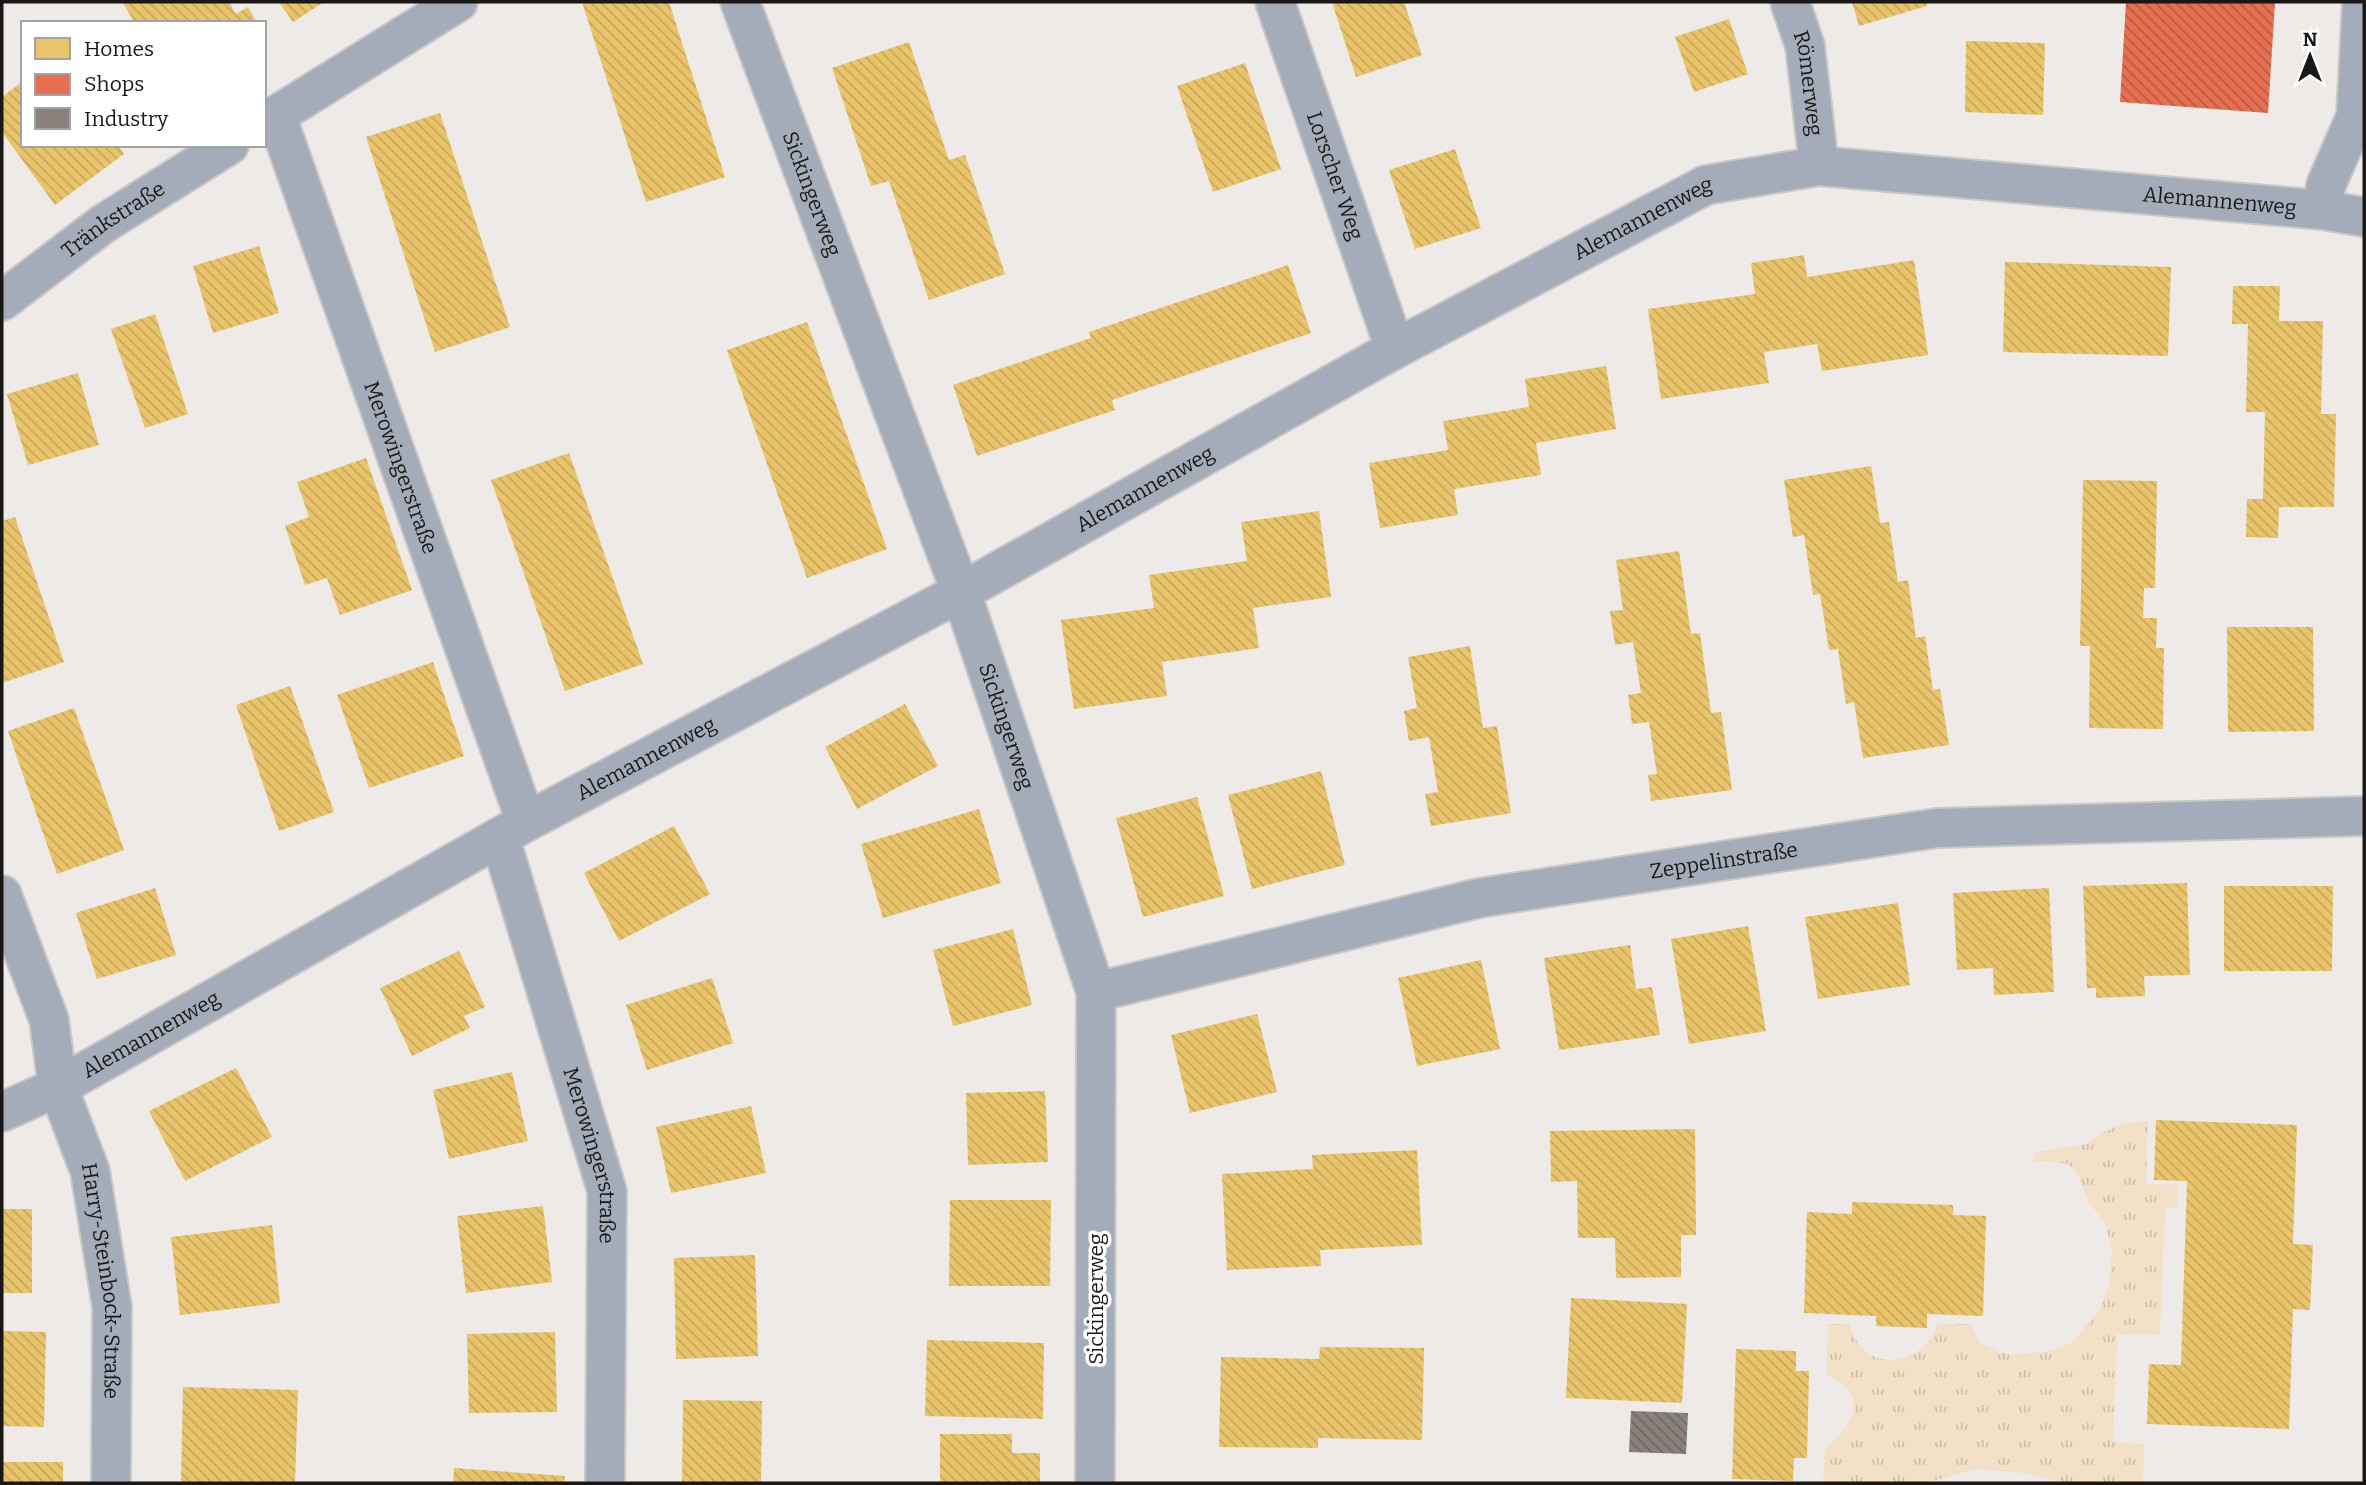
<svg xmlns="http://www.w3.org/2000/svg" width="2366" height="1485" font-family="Bitter,serif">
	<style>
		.grass { fill: url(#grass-tufts) }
		.homes { fill: url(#homes-back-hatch) }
		.shops { fill: url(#shops-back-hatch) }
		.industry { fill: url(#industry-back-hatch) }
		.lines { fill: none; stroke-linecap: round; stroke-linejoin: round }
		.street-casing { stroke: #cac8c6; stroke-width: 42 }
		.street { stroke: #a4acba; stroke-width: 38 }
		.labels { text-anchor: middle; stroke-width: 7; stroke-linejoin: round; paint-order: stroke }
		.street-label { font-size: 21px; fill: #191816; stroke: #fff }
	</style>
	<defs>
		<pattern id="grass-tufts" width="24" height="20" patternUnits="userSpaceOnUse" patternTransform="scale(1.75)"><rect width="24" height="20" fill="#f2e0c7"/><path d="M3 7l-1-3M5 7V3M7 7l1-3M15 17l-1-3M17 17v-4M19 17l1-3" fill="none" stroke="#cfbfaa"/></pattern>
		<pattern id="homes-back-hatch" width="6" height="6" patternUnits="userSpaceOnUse" patternTransform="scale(1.75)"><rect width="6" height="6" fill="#e9c46a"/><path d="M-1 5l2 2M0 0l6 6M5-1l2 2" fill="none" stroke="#c7a85b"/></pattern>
		<pattern id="shops-back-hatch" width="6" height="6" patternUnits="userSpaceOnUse" patternTransform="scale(1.75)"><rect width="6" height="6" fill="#e76f51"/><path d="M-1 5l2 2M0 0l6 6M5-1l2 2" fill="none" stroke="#ba5a42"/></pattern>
		<pattern id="industry-back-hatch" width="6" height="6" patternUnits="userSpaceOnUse" patternTransform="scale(1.75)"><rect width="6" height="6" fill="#8a817c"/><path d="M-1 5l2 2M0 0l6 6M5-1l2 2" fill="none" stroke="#706965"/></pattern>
	</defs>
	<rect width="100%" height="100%" fill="#edeae7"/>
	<!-- grass -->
	<path class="grass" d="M2137,1122H2148L2146,1184L2178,1185L2177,1208H2165L2160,1335L2117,1334L2113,1442L2144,1444L2143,1483H2064L2025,1473L1976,1469L1925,1483H1823L1825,1448C1855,1424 1871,1395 1827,1375L1828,1324H1849C1852,1332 1856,1341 1862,1348C1886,1373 1930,1355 1937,1324H1971L1979,1343L2010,1355L2048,1351L2073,1342L2099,1311L2109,1285L2112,1251L2105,1222L2090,1204L2076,1171L2067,1164L2052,1161L2033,1162L2035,1152L2087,1144L2101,1133L2123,1124Z"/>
	<!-- homes -->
	<g class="homes">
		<polygon points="229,2 236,14 248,7 257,23 135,23 123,3"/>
		<polygon points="279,2 324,2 293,22"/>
		<polygon points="582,2 669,2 725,177 646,202"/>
		<polygon points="1332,2 1404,2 1422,55 1356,77"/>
		<polygon points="1852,2 1926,2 1927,6 1859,26"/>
		<polygon points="1729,19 1748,74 1694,92 1675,37"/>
		<polygon points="1966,41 2045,43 2043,115 1965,112"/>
		<polygon points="909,42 949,160 965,155 1005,274 929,300 889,181 871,186 832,68"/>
		<polygon points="1245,63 1281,169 1213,192 1177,86"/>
		<polygon points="23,81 23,145 118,145 124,154 55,205 2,132 2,97"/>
		<polygon points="440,113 510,327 435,352 366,137"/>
		<polygon points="1455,149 1481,228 1415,249 1389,170"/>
		<polygon points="259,246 279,313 213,333 193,266"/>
		<polygon points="1804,255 1807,277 1914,260 1928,355 1822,371 1817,344 1764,352 1769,383 1661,399 1648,309 1755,294 1751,263"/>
		<polygon points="2005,262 2171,267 2168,356 2003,352"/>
		<polygon points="1288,265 1311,333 1112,400 1115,410 977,456 953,385 1091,338 1089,332"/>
		<polygon points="2233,286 2280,286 2279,321 2323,321 2321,414 2336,414 2334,507 2279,507 2278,538 2246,537 2247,499 2263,499 2265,412 2246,412 2248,324 2232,324"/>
		<polygon points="155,314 188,414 145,428 111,329"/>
		<polygon points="807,322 887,549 807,578 727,350"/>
		<polygon points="1606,366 1616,429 1536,443 1541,475 1454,489 1458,515 1380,528 1369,463 1448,450 1443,421 1529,407 1525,379"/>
		<polygon points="78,373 99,445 28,465 7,394"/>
		<polygon points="569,453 643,664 565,691 491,480"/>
		<polygon points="366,458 412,590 340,615 327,578 305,585 285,526 309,517 297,482"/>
		<polygon points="1871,466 1880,523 1889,522 1898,582 1908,580 1916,638 1925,636 1933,690 1940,689 1949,745 1863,758 1854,702 1846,704 1838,649 1829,650 1820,594 1813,595 1804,535 1793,537 1784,480"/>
		<polygon points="2083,480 2157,481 2155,588 2144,588 2143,618 2157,618 2156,648 2164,648 2163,729 2089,728 2090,646 2080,646"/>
		<polygon points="1319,511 1331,597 1253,608 1259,648 1162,662 1167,696 1074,709 1061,620 1154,608 1149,575 1247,561 1241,522"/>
		<polygon points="15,517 64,662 2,683 2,521"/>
		<polygon points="1679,551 1691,634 1700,633 1711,713 1721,712 1732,790 1651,801 1648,775 1657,774 1649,722 1632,724 1628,695 1641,693 1633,642 1615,645 1610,611 1623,610 1616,560"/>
		<polygon points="2227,627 2313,627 2314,731 2228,732"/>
		<polygon points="1470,646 1483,728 1497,726 1511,813 1431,826 1425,794 1438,792 1429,737 1409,741 1404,711 1417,708 1408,657"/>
		<polygon points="433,662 464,756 369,788 337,695"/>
		<polygon points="290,686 334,812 279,831 236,705"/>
		<polygon points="905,704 938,766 857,809 825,747"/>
		<polygon points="74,708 124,850 57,874 8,731"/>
		<polygon points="1321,771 1345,865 1252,889 1228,795"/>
		<polygon points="1197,797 1224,896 1143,917 1116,818"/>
		<polygon points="979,809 1001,883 883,918 861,844"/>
		<polygon points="674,826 710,894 619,941 584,873"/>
		<polygon points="2187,883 2190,975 2144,976 2145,996 2096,998 2096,988 2087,988 2083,886"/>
		<polygon points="2224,886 2333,886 2332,971 2224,971"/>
		<polygon points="155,888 176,955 97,979 76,913"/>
		<polygon points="2049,888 2054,992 1994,995 1993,968 1957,970 1953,893"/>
		<polygon points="1898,903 1910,985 1818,999 1805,917"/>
		<polygon points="1748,926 1766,1031 1689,1044 1671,939"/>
		<polygon points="1013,929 1032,1005 953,1026 933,950"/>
		<polygon points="1630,945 1636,989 1652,987 1660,1035 1559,1050 1544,958"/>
		<polygon points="459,951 485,1007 464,1016 470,1028 412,1056 380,988"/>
		<polygon points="1481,960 1500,1049 1417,1066 1398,978"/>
		<polygon points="712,978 733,1043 647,1070 626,1005"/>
		<polygon points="1257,1014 1277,1092 1190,1113 1171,1035"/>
		<polygon points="236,1068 272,1137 185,1181 149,1111"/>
		<polygon points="512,1072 528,1141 449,1159 433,1090"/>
		<polygon points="1045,1091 1048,1162 968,1165 966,1093"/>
		<polygon points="751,1106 766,1173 671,1193 656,1127"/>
		<polygon points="2156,1120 2297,1125 2293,1244 2313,1245 2310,1310 2293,1309 2289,1429 2147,1424 2149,1364 2181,1365 2187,1181 2154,1180"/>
		<polygon points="1695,1129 1696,1235 1681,1235 1681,1277 1616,1278 1615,1238 1578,1238 1577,1181 1551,1182 1550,1131"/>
		<polygon points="1417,1150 1422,1245 1320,1250 1321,1266 1227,1270 1222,1174 1313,1169 1312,1155"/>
		<polygon points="950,1200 1051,1200 1050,1286 949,1286"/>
		<polygon points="1852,1202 1953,1205 1953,1215 1986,1216 1983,1316 1927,1314 1927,1328 1876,1326 1876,1316 1804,1313 1807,1212 1852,1214"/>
		<polygon points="543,1206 552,1282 466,1293 457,1216"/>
		<rect x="2" y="1209" width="30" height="84"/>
		<polygon points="272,1225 280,1303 180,1315 171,1237"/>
		<polygon points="755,1255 758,1356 676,1359 674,1258"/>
		<polygon points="1571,1298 1687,1304 1682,1403 1566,1398"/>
		<polygon points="2,1331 46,1332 44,1427 2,1426"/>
		<polygon points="555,1332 557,1412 469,1413 467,1334"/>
		<polygon points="927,1340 1044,1343 1043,1419 925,1416"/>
		<polygon points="1320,1347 1424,1348 1422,1440 1318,1438 1318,1448 1219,1447 1221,1357 1319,1359"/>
		<polygon points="1736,1349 1796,1351 1796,1371 1809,1371 1807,1458 1794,1458 1793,1481 1732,1479"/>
		<polygon points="183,1387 298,1390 295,1483 181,1483"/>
		<polygon points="683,1400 762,1401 761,1483 682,1483"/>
		<polygon points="940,1434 1012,1434 1012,1453 1040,1453 1040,1483 940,1483"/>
		<rect x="2" y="1462" width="61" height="21"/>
		<polygon points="454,1468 565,1476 564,1483 453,1483"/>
	</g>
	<!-- shops -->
	<polygon class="shops" points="2126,2 2275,2 2268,113 2120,102"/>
	<!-- industry -->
	<polygon class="industry" points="1631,1411 1688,1413 1686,1454 1629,1452"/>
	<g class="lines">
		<defs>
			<g id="street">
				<path id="s1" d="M740,2L961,592L1096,992L1095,1483"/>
				<path id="s2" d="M1275,2L1395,349"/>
				<path id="s3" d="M1790,2L1805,46L1819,166"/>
				<path id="s4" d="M276,115L526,822"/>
				<polyline points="264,123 458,2"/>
				<polyline points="2323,210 2326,185 2356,116 2362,2"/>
				<path id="s5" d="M2,301L103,224L229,145"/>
				<path id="s6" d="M500,838L607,1191L605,1483"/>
				<path id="s7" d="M2,895L49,1020L58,1087L90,1171L112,1307L111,1483"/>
				<path id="s8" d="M1096,992L1479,898L1937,828L2364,816"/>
				<path id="s9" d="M2,1112L58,1087L526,822L961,592L1395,349L1706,185L1819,166L2323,210L2364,217"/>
			</g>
		</defs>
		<!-- street casing -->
		<use href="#street" class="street-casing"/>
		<!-- street -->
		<use href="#street" class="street"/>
	</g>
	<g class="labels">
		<!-- street labels -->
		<g class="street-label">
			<text dy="7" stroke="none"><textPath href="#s3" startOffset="84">Römerweg</textPath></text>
			<text dy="7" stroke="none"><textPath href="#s2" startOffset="184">Lorscher Weg</textPath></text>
			<text dy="7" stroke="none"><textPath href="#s1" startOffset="205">Sickingerweg</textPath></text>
			<text dy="7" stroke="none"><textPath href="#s9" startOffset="2457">Alemannenweg</textPath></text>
			<text dy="7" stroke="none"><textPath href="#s5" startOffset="138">Tränkstraße</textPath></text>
			<text dy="7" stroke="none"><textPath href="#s9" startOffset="1869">Alemannenweg</textPath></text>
			<text dy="7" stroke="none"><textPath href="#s4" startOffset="374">Merowingerstraße</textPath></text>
			<text dy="7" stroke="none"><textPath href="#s9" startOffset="1302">Alemannenweg</textPath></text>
			<text dy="7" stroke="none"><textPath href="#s1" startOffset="772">Sickingerweg</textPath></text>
			<text dy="7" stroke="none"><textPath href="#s9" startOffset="735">Alemannenweg</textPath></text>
			<text dy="7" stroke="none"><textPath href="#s8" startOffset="642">Zeppelinstraße</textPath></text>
			<text dy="7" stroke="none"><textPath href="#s9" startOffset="168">Alemannenweg</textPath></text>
			<text dy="7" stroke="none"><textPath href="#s6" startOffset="331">Merowingerstraße</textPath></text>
			<text dy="7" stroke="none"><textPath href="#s7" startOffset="402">Harry-Steinbock-Straße</textPath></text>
			<text transform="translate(1096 1299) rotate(-90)" y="7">Sickingerweg</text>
		</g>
	</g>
	<!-- border -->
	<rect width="2366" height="1485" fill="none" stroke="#191816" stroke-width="7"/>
	<!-- legend -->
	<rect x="21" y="21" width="245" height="126" fill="#ffffff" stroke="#a3a3a2" stroke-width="2"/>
	<rect x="35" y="38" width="35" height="21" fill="#e9c46a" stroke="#a3a3a2" stroke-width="2"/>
	<text x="84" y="56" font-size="21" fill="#191816">Homes</text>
	<rect x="35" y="74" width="35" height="21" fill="#e76f51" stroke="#a3a3a2" stroke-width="2"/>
	<text x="84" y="91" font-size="21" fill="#191816">Shops</text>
	<rect x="35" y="108" width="35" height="21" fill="#8a817c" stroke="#a3a3a2" stroke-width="2"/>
	<text x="84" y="126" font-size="21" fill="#191816">Industry</text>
	<!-- north arrow -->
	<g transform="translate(2310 56)" stroke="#ffffff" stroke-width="5" paint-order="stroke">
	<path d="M0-5L12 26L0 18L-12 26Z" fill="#191816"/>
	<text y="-10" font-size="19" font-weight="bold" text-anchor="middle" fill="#191816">N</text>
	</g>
</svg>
